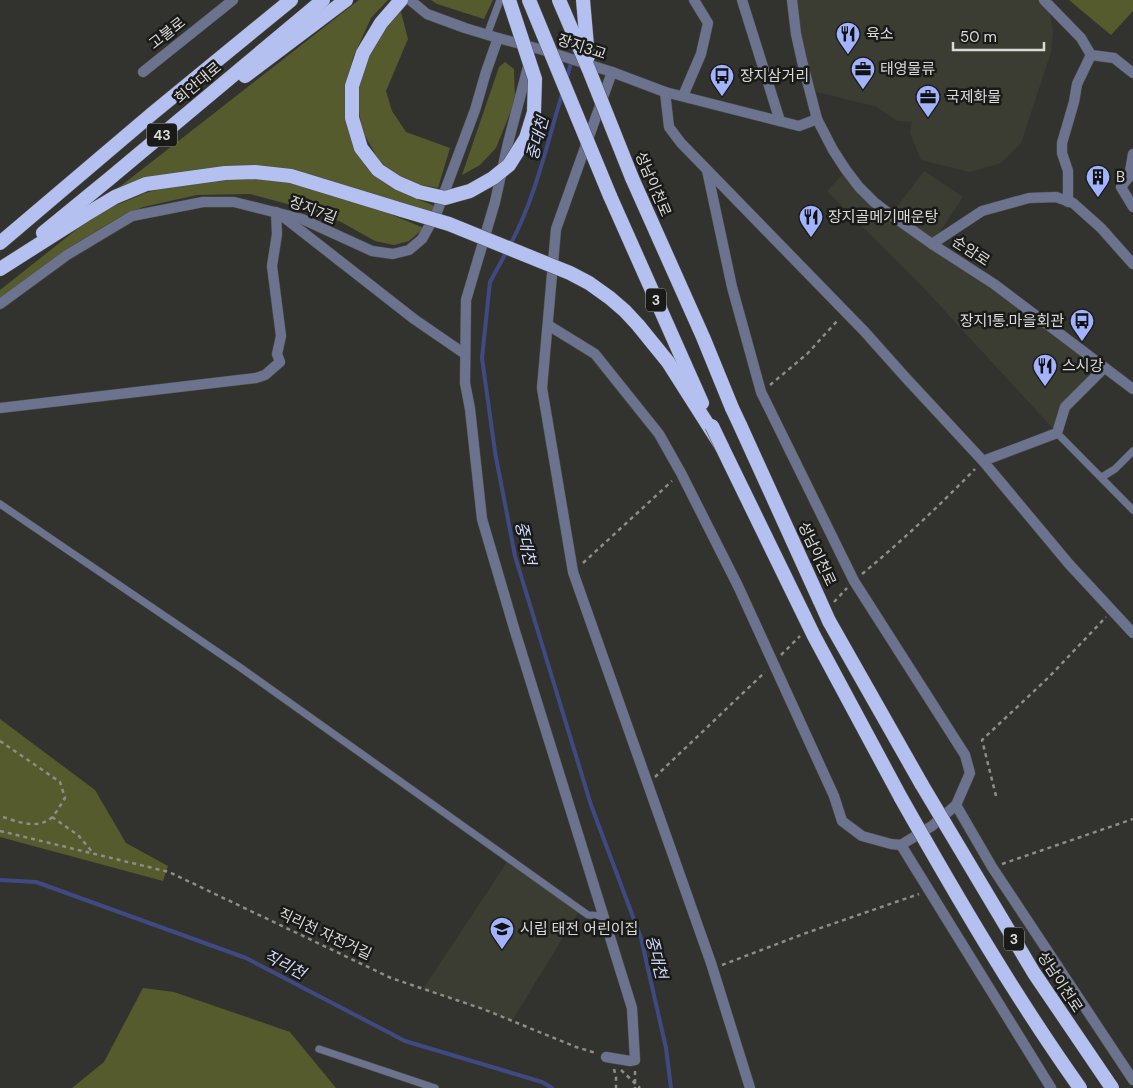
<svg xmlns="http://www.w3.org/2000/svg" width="1133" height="1088" font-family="'DM Sans','Noto Sans KR',sans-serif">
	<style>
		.built { fill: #3b3d33 }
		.green { fill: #555b2c }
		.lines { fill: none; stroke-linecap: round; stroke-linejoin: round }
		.stream { stroke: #404a82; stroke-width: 4 }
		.service-casing { stroke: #50514d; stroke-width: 8 }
		.minor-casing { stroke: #50514d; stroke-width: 11 }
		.tertiary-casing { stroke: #50514d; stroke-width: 11 }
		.trunk-casing { stroke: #50514d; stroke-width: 15 }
		.path { stroke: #8c8d8a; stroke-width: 2.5; stroke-dasharray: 4 4; stroke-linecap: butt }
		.service { stroke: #6c738e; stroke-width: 7 }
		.minor { stroke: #6c738e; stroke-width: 10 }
		.tertiary { stroke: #6c738e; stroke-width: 10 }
		.trunk { stroke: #b4c0ef; stroke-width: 14 }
		.trunk-bridge-casing { stroke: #50514d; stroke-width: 15; stroke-linecap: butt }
		.path-bridge { stroke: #8c8d8a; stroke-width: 2.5; stroke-dasharray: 4 4; stroke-linecap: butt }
		.trunk-bridge { stroke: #b4c0ef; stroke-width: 14 }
		.labels { text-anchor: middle; stroke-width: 5; stroke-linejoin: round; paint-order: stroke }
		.shield { fill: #1a1a18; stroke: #a0a09e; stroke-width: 1 }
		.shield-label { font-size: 14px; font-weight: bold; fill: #d9dad7 }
		.street-label { font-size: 15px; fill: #d9dad7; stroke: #1a1a18 }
		.poi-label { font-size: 15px; fill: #d9dad7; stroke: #1a1a18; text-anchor: start }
		.water-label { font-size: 16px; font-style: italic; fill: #d0d9fc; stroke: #1a1a18 }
	</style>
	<rect width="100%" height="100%" fill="#32332f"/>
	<!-- built -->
	<g class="built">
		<polygon points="792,0 1044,0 1048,4 1053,31 1051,52 1021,143 1001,163 970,172 921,160 910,133 912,122 897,121 877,107 809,90"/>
		<polygon points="924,171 963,197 932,244 1104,368 1065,407 1057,433 922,286 827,191 842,175 859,187 891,215"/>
		<polygon points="509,859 579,911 512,1021 483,1009 423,989"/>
	</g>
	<!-- green -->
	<g class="green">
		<polygon points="359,0 388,0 371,18 353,58 345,94 347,116 354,141 366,167 417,199 435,206 431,214 319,177 288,170 239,167 201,169 159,177 113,192"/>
		<polygon points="431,0 493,0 484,19 437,4"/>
		<polygon points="1069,0 1133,0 1133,11 1111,35"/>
		<polygon points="401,12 408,39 386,91 392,111 406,132 450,148 438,188 416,184 395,174 379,161 362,130 358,105 359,74 371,46 389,22"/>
		<polygon points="505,62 514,69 515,101 496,148 480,165 462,175 499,67"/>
		<path d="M242,179C255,179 268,178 281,180C330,189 378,209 424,228L409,241L394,245L375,241L341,222L306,209L250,194L197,195L143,207L118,218L70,247L0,298V290L86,222L103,211L145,193L186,182Z"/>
		<polygon points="0,719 95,790 126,843 168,866 163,881 0,837"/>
		<polygon points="143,988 174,992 290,1032 336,1088 72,1088 104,1062"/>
	</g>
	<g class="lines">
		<!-- stream -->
		<g class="stream">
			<polyline points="566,80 572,60"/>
			<path d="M510,245C536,197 547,143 563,91"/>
			<polyline points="507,251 490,282 482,358 495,452 515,556 591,805 641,938 666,1048 671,1088"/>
			<polyline points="0,880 36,882 246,958 405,1041 542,1082 552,1088"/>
		</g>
		<defs>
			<g id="service">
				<polyline points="487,35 500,0"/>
				<polyline points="1057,433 1133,510"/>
				<polyline points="1102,477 1115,469 1133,451"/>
				<polyline points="0,504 241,668 588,915 604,916"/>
				<polyline points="319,1049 435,1088"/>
			</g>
			<g id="minor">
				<polyline points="742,0 780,121"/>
				<polyline points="1044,0 1081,38 1091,55 1114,58 1133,73"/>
				<polyline points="529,63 508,143 495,202 466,300 465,383 470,409 482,519 514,628 632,1008 635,1060 630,1061 606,1057"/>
				<polyline points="612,72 556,229 542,388 573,572 711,963 750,1088"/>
				<polyline points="665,92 669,127 681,143 864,331 906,378 983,461 1069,564 1133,633"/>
				<polyline points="683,96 701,54 708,23 694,0"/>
				<polyline points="1133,154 1129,177 1121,187 1133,207"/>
				<polyline points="1068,202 1068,171 1062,153 1062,143 1074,102 1077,84 1091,55"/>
				<polyline points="281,215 414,319 465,354"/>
				<polyline points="932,244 982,211 1029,198 1056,197 1073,203 1101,228 1133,264"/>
				<polyline points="0,304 67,255 132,216 203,202 234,202 302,219 372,251 393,254 409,250 422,239 437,212 475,110 486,72 498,38"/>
				<polyline points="548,325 595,354 659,434 681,473 738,586 834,796 842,821 862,836 891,844 901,845 932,826 956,805 970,773 965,755 854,581 761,392 732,287 707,170"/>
				<polyline points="0,408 256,378 265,375 280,362 277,354 281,336 272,266 277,234 276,212"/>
				<polyline points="983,461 1057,433 1065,407 1104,368"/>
				<polyline points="956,805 992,867 1133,1080"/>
				<polyline points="901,845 1051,1088"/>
			</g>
			<g id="tertiary">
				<polyline points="410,0 427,14 465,28 498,38 543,50 612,72 665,92 799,126 817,119"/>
				<polyline points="792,0 796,34 802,61 817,119 833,150 846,170 859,187 874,202 891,215 932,244 994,284 1133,389"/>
				<polyline points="143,72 233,0"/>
			</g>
			<g id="trunk">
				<polyline points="401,0 381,23 363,53 352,86 352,118 361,148 378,170 398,183 419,192"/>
				<polyline points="245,76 346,0"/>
				<polyline points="632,178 703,337 732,408"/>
				<polyline points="610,196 702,403"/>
				<polyline points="43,233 109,179 323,0"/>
				<polyline points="0,243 153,113 291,0"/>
				<polyline points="0,269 85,215 115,197 146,184 225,173 255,172 291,176 402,210"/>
				<polyline points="638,325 668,362 722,447 814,636 901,798"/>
				<polyline points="740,425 820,601"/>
				<polyline points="829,621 922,785"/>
			</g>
		</defs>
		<!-- service casing -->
		<use href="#service" class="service-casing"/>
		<!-- minor casing -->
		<use href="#minor" class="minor-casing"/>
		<!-- tertiary casing -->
		<use href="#tertiary" class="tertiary-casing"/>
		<!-- trunk casing -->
		<use href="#trunk" class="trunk-casing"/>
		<!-- path -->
		<g class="path">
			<polyline points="770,385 807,354 838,320"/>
			<polyline points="583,563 672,481"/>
			<path d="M862,574C902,541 939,506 975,469"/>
			<polyline points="834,602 847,588"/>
			<polyline points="781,655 800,636"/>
			<path d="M0,741L60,782L65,798C61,804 58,810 54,815C40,832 16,821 0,816"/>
			<polyline points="655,777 765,672"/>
			<polyline points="996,796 982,740 1049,677 1106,617"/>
			<polyline points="52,817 78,835 94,854"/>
			<polyline points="0,831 169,872 391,978 483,1009 576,1047 596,1053"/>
			<polyline points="1002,864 1133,819"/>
			<polyline points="722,965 806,933 919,894"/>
			<polyline points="614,1069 616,1077 616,1088"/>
			<polyline points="635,1071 635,1088"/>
		</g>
		<!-- service -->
		<use href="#service" class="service"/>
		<!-- minor -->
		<use href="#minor" class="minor"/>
		<!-- tertiary -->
		<use href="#tertiary" class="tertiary"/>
		<!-- trunk -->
		<use href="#trunk" class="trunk"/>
		<defs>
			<g id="trunk-bridge">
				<polyline points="529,0 610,196"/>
				<polyline points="559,0 589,70 632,178"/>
				<polyline points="583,0 588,57"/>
				<polyline points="419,192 445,198 470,191 493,178 509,165 526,138 534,112 535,79 509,0"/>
				<polyline points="402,210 449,224 570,273 589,283 610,298 625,311 638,325"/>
				<polyline points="732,408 740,425"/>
				<polyline points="712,426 722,447"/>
				<polyline points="820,601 829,621"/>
				<polyline points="922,785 1034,973 1112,1088"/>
				<path d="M901,798C957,897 1014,995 1080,1088"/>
			</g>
		</defs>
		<!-- trunk-bridge casing -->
		<use href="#trunk-bridge" class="trunk-bridge-casing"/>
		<!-- path-bridge -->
		<polyline class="path-bridge" points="621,1070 640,1088"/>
		<!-- trunk-bridge -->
		<use href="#trunk-bridge" class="trunk-bridge"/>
	</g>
	<!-- icons -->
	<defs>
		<symbol id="restaurant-pin" viewBox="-11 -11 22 30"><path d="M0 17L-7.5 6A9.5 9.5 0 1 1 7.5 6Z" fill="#a1b3fd" stroke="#1a1a18"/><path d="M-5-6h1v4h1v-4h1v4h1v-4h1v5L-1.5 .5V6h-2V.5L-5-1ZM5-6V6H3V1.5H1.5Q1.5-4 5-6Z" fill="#111"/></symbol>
		<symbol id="office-pin" viewBox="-11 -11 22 30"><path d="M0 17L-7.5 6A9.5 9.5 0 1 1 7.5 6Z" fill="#a1b3fd" stroke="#1a1a18"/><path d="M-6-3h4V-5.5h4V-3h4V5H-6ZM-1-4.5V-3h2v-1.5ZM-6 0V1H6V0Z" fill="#111"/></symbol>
		<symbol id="bus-pin" viewBox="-11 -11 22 30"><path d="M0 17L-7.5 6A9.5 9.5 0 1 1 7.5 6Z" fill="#a1b3fd" stroke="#1a1a18"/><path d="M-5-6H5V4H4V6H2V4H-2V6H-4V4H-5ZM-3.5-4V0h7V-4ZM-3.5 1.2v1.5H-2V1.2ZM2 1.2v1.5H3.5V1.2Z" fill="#111"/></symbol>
		<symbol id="building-pin" viewBox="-11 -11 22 30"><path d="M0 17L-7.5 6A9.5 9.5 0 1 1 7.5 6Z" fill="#a1b3fd" stroke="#1a1a18"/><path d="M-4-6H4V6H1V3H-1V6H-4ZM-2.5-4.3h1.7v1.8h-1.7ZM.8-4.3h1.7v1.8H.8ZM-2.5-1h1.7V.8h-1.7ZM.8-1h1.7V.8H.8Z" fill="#111"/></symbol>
		<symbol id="school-pin" viewBox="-11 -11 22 30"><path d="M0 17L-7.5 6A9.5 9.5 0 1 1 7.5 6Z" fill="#a1b3fd" stroke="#1a1a18"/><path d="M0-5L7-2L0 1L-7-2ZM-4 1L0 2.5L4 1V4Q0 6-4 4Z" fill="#111"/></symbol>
	</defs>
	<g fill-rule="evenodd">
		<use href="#restaurant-pin" x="834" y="20" width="28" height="38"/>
		<use href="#office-pin" x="849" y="55" width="28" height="38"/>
		<use href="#bus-pin" x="708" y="62" width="28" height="38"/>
		<use href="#office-pin" x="914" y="83" width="28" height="38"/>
		<use href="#building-pin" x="1084" y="163" width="28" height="38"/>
		<use href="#restaurant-pin" x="797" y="203" width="28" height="38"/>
		<use href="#bus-pin" x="1068" y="307" width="28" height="38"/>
		<use href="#restaurant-pin" x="1031" y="352" width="28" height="38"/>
		<use href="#school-pin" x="488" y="915" width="28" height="38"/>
	</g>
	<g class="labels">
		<!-- shield labels -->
		<g class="shield">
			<rect x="147" y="123.5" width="30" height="23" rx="4"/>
			<rect x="646" y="288.5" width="20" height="23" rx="4"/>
			<rect x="1004" y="927.5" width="20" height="23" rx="4"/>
		</g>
		<g class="shield-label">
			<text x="162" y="140">43</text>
			<text x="656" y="305">3</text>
			<text x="1014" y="944">3</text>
		</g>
		<!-- street labels -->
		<g class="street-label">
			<text transform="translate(167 33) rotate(-38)" y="5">고불로</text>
			<text transform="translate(582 47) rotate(18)" y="5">장지3교</text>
			<text transform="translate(198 83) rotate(-40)" y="5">회안대로</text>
			<text transform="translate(653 184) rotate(67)" y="5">성남이천로</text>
			<text transform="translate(313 210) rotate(21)" y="5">장지7길</text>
			<text transform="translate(971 251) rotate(33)" y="5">순암로</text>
			<text transform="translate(817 554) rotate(65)" y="5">성남이천로</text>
			<text transform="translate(325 934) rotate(25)" y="5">직리천 자전거길</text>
			<text transform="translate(1060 982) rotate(57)" y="5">성남이천로</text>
		</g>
		<!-- poi labels -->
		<g class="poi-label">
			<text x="866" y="39">육소</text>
			<text x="880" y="74">태영물류</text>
			<text x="740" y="81">장지삼거리</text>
			<text x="946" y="102">국제화물</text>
			<text x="1116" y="182">B</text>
			<text x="828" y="222">장지골메기매운탕</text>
			<text x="1064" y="326" text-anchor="end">장지1통.마을회관</text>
			<text x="1062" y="371">스시강</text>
			<text x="520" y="934">시립 태전 어린이집</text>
		</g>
		<!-- water labels -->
		<g class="water-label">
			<text transform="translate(537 138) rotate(-75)" y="6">중대천</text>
			<text transform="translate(526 543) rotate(77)" y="6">중대천</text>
			<text transform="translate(657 957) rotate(76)" y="6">중대천</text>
			<text transform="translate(285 964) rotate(27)" y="6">직리천</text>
		</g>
	</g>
	<!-- scale -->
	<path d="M953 42v8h91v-8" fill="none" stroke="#d9dad7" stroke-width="2.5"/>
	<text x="960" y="42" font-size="15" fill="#d9dad7" stroke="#1a1a18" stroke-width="4" paint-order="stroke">50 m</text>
</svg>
